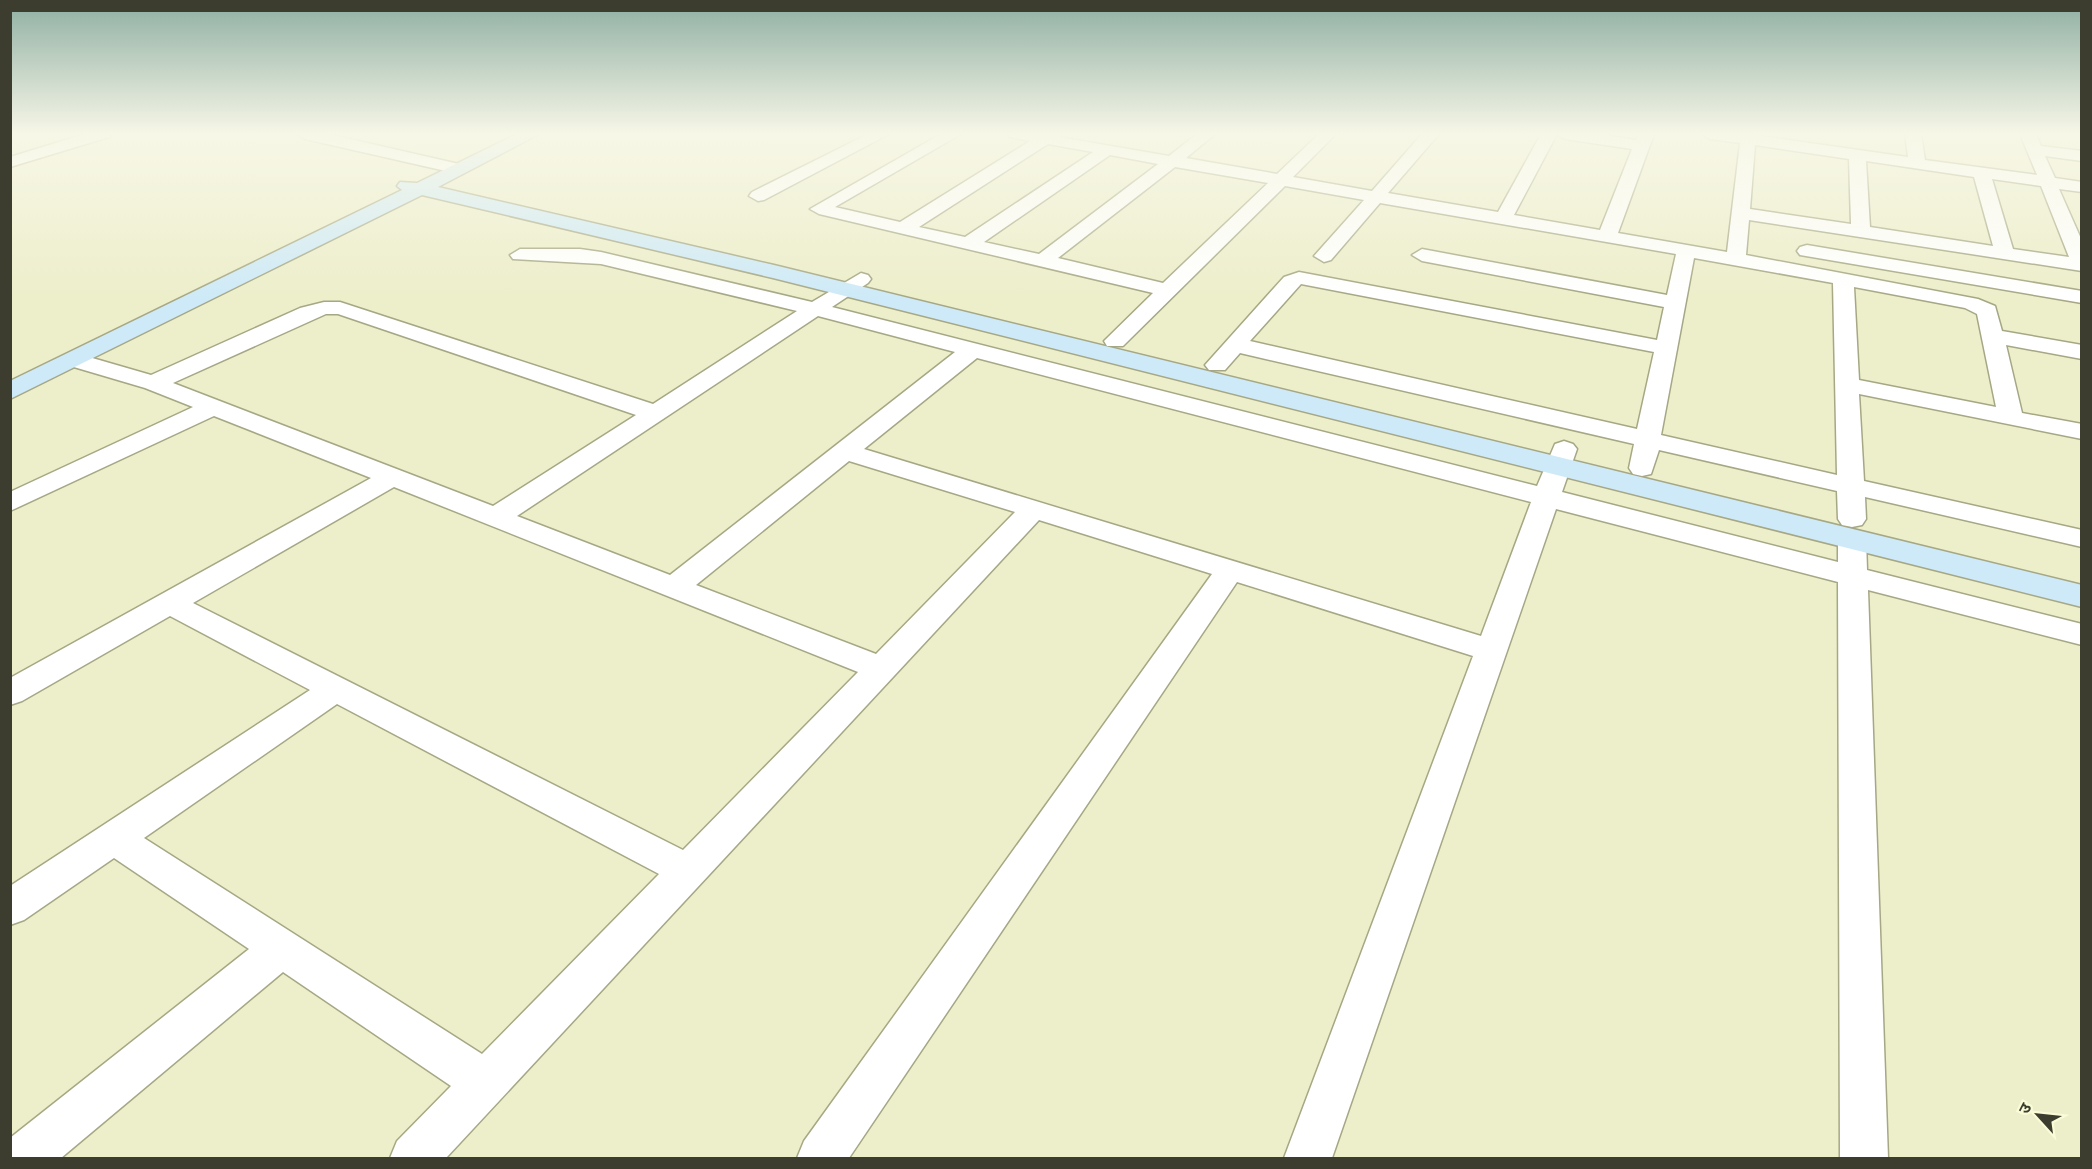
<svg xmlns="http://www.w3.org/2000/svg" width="2092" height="1169" font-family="Inter,'Noto Sans Devanagari',sans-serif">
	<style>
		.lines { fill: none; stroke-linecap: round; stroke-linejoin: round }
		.street-casing { stroke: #a6a784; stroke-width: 3 }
		.secondary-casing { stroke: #a6a784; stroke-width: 3 }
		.street { fill: #fff; fill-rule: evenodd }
		.secondary { fill: #ceeaf8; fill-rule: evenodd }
	</style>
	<rect width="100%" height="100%" fill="#edeeca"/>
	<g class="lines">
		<defs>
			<g id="street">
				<polygon points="85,134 111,134 109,137 10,167 10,157"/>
				<polygon points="297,134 328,134 459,164 467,169 459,174 305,139"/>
				<polygon points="868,134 889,134 764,200 758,201 749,196 752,192"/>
				<path d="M941,134H961L835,207L900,222L1030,141L1010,137L1008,134H1061L1059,137L1169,156L1197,134H1215L1186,158L1277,174L1319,134H1336L1293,177L1372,191L1422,134H1439L1388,193L1498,212L1541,134H1557L1514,215L1600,230L1632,149L1565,139L1557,134H1598L1636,140L1638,134H1654L1618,233L1727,252L1740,143L1710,139L1702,134H1746L1908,157L1905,134H1921L1925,160L2037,175L2020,134H2036L2041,146L2082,151V161L2045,156L2055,178L2082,182V192L2059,189L2082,241V271L1749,220L1746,255L1978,299L1995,306L2002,331L2082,345V359L2006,345L2022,413L2082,424V439L1859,394L1864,481L2082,530V547L1865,497L1866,519L1862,525L1852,527L1842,525L1838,519L1837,491L1659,450L1651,474L1642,476L1633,474L1629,468L1634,444L1240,353L1225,370H1209L1205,365L1284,277L1299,272L1657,340L1664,307L1422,261L1412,255L1422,249L1667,295L1676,254L1380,203L1331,260L1324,262L1314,256L1364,200L1285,186L1123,346H1107L1104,341L1153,293L819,214L810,209ZM1048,144L1093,152L965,237L919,227ZM1755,145L1849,159L1851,224L1750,209ZM1110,155L1158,164L1039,254L984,242ZM1866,161L1974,177L1993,246L1870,227ZM1175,167L1268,183L1163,283L1058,258ZM1992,179L2041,186L2069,257L2013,249ZM1694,258L1833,283L1837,475L1661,435ZM1301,284L1654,352L1637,429L1250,341ZM1854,287L1965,308L1977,314L1996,407L1859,380Z"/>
				<polygon points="1807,245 2082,291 2082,303 1800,255 1797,251 1800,247"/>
				<path d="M520,249H580L601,252L812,302L861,273L868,275L871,279L868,283L832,307L1537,486L1555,444L1564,441L1573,444L1577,449L1562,492L1838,562V539L1842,533L1852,530L1862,533L1866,539L1867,570L2082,624V645L1868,590L1888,1158H1840L1838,582L1556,509L1332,1158H1284L1473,656L1237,582L849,1158H797L804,1141L1212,574L1039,520L446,1158H390L397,1141L451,1086L283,972L61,1158H10V1138L249,949L114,858L24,920L10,925V886L310,690L170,616L22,701L10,705V678L371,478L214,416L10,511V492L193,407L145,388L67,365L64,360L67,355L75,353L151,375L300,308L324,302H340L653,404L797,311L601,264L513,259L510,255ZM326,314H338L636,415L493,506L173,383ZM818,316L955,352L670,575L517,516ZM977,358L1531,502L1481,636L864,449ZM849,461L1015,512L876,654L696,585ZM394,487L858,672L683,850L193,603ZM337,704L659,874L482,1054L144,838Z"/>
			</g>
			<polygon id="secondary" points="517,134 539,134 438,187 774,265 2082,585 2082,607 773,278 422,195 10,399 10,381 402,190 397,186 400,182 417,183"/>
		</defs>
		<!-- street casing -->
		<use href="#street" class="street-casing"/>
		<!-- secondary casing -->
		<use href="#secondary" class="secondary-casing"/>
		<!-- street -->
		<use href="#street" class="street"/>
		<!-- secondary -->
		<use href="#secondary" class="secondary"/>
	</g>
	<!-- sky -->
	<linearGradient id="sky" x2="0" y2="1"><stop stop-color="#8fafa3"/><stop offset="0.45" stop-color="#f7f7e7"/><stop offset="1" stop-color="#f7f7e7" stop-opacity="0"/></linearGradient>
	<rect width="2092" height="298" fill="url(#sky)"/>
	<!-- border -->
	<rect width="2092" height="1169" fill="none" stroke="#3c3d2e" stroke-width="24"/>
	<!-- north arrow -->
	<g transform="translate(2038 1115) rotate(297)" stroke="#fafcd7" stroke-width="4.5" paint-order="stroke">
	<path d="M0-4.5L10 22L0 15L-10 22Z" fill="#3c3d2e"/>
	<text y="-9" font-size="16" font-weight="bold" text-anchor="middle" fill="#3c3d2e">उ</text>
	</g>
</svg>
